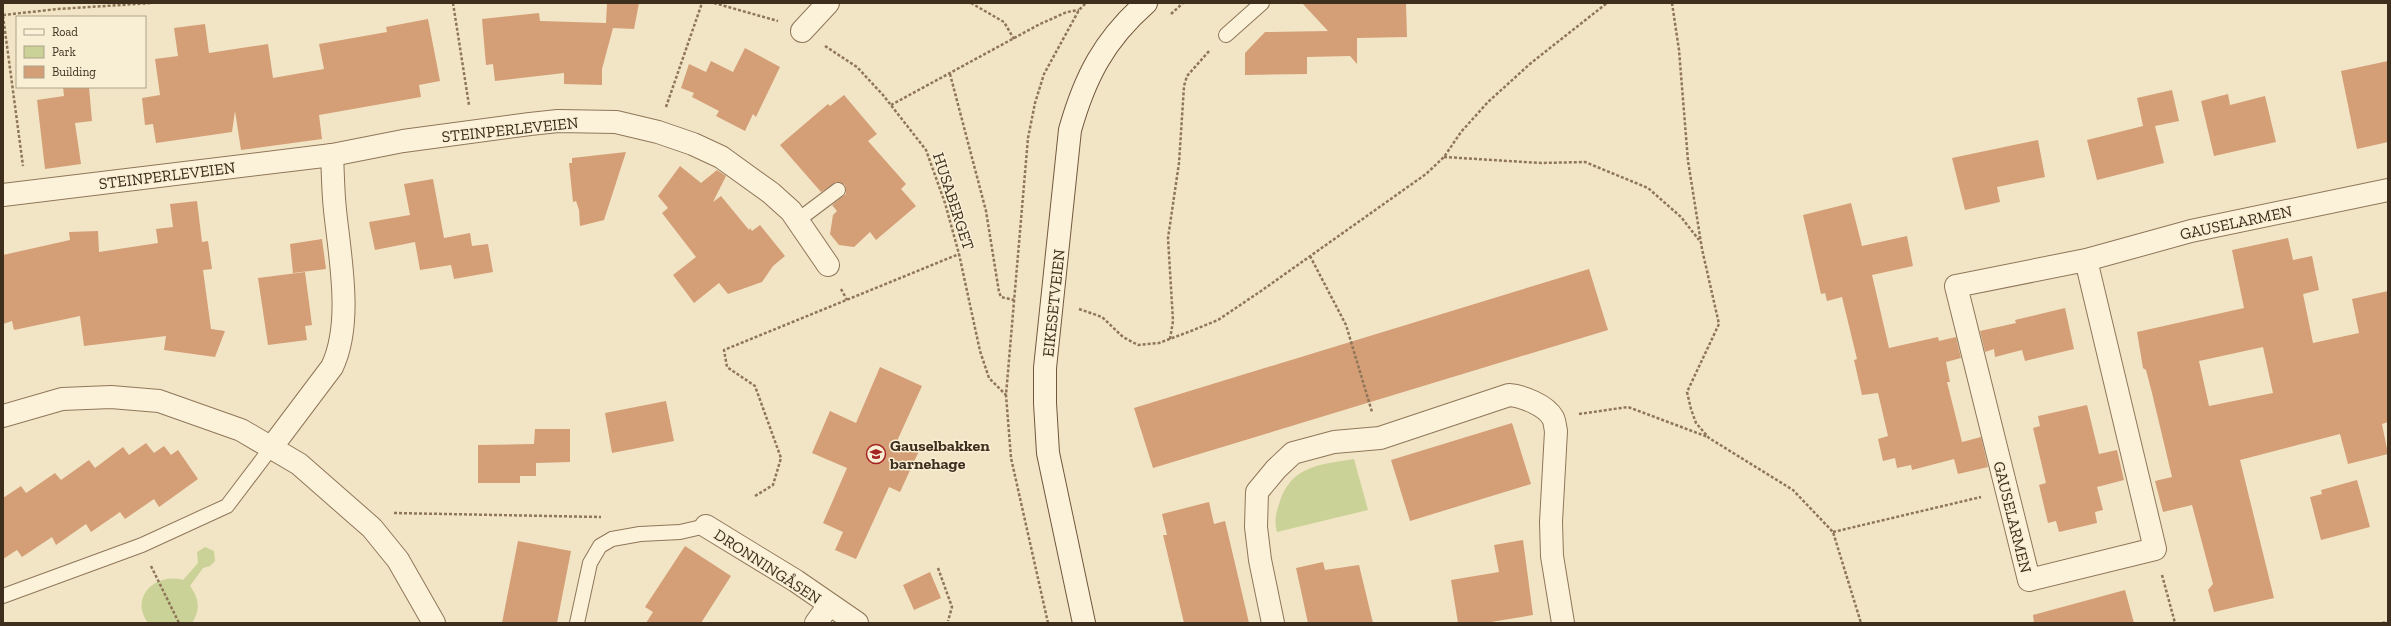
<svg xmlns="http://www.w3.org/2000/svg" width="2391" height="626" font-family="'Zilla Slab',serif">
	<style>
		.green { fill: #cbd297 }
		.building { fill: #d49e77; fill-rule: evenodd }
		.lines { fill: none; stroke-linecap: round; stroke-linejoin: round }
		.service-casing { stroke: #8f7659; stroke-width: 16 }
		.minor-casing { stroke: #8f7659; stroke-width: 24 }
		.secondary-casing { stroke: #71573c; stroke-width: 24 }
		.path { stroke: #8f7659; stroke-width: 2.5; stroke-dasharray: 3 2; stroke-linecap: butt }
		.service { stroke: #fcf2d9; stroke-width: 14 }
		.minor { stroke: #fcf2d9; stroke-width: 22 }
		.secondary { stroke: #fcf2d9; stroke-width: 22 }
		.labels { text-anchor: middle; stroke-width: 3; stroke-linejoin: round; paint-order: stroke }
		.street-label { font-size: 16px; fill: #3e2e1e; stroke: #f9efd5 }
		.poi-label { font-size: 16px; font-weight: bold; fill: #3e2e1e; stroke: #f9efd5; text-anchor: start }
	</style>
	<rect width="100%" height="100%" fill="#f2e5c5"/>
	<!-- green -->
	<g class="green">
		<path d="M1354,459L1368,510L1277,532C1274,522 1276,513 1279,504C1291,465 1319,465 1354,459Z"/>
		<path d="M205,547L214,551L215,561L210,566L203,568L190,586C199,598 201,610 192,623H148C129,597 156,572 183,580L198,563L197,552Z"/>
	</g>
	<!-- building -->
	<g class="building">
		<polygon points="607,3 639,3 634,29 613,28 602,69 602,85 564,84 564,73 495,81 493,64 486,65 482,19 539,13 540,21 606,23"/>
		<polygon points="1302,3 1406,3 1407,37 1357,38 1357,64 1350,56 1307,57 1307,74 1245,75 1245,53 1265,32 1328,31"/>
		<polygon points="428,19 440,81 419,85 421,97 319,115 322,139 241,150 235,111 232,132 156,143 153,124 145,125 142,98 160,95 155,59 178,56 174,28 205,24 209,53 268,44 273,78 324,69 319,44 387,32 386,27"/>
		<polygon points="745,48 780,67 756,117 753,114 745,131 716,116 719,111 692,97 694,93 681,88 689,64 706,72 711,61 733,72"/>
		<polygon points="2388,61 2388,142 2357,149 2341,71"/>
		<polygon points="63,87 89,87 92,121 75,123 81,164 45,169 37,100 64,96"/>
		<polygon points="2172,90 2179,121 2155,126 2164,163 2097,180 2087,140 2143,126 2137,98"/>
		<polygon points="2228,94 2230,105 2265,96 2276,142 2214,156 2201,101"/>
		<polygon points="844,95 877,134 868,141 906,184 901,189 916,206 876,240 870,232 854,247 839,245 830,234 833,215 837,211 832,205 846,194 845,185 837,182 821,192 780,145 828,104 830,106"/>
		<polygon points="2038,140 2045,177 1997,187 2000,202 1965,210 1952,158"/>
		<polygon points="626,152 604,220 580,226 579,210 576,201 573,202 569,163 572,163 572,158"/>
		<polygon points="680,166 701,183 717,170 726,176 713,202 721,196 749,230 750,228 752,231 760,225 785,256 773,266 762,282 728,294 719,283 694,303 673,275 696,257 662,213 668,208 658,196"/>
		<polygon points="433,179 444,238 470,233 472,246 488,244 493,272 454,279 451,265 420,270 415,242 375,250 369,222 410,215 404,184"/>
		<polygon points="197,201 202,242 208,241 212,269 203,270 211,329 225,331 215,357 164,350 166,336 84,346 80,316 14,330 12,321 3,324 3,255 70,240 69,232 98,231 99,252 158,243 156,229 173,227 170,204"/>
		<polygon points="1851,203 1862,246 1907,236 1913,266 1872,275 1889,348 1938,337 1939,341 1956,337 1961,358 1946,362 1950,382 1947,382 1962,442 1981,437 1988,467 1958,474 1954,459 1912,470 1911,465 1897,468 1895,458 1883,461 1878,439 1888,436 1878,393 1862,395 1854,360 1857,359 1842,297 1827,301 1825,293 1821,294 1803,215"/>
		<path d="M2288,238L2293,260L2312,256L2319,290L2303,294L2313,343L2359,333L2352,299L2388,291V422L2382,424L2388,454L2348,464L2340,434L2240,460L2274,598L2214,612L2208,590L2213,584L2192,505L2163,512L2155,481L2172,477L2152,393L2146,370L2143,368L2137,332L2244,308L2232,250ZM2263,347L2273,393L2209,406L2199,361Z"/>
		<polygon points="322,239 326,269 293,273 290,244"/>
		<polygon points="1589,269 1608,330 1153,468 1134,408"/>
		<polygon points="305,272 312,325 305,326 307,340 268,345 258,278"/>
		<polygon points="2065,308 2074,349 2025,361 2022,350 1995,357 1994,349 1985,352 1980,331 2016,323 2015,320"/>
		<polygon points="880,367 922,386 897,441 919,451 900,492 889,487 856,559 835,550 843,532 823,523 847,468 812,453 830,411 856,423"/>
		<polygon points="666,401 674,441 612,453 605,413"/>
		<polygon points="2087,405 2099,454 2117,450 2124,480 2097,487 2103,510 2095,512 2097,523 2059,532 2056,521 2048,523 2039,485 2046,483 2033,428 2040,426 2038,416"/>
		<polygon points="1512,423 1531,484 1410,521 1391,460"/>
		<polygon points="535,429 570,429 570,462 536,463 536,476 520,476 520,483 478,483 478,445 534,444"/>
		<polygon points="146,443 154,453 164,446 171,455 178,450 198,479 159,507 154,499 125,519 120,512 91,532 86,524 56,545 52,537 22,557 17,550 3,559 3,498 21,486 26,493 55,473 61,480 89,460 95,468 123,447 129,455"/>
		<polygon points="2357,480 2370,527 2321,540 2310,497 2322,494 2321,490"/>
		<polygon points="1209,502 1214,524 1225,521 1249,623 1184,623 1163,535 1167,535 1162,514"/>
		<polygon points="1523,540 1533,615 1485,623 1458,623 1451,580 1499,572 1494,545"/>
		<polygon points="518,541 571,551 557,623 502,623"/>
		<polygon points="685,546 731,576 701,623 646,623 653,612 645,607"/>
		<polygon points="1323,562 1325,570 1359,565 1373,623 1308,623 1296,568"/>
		<polygon points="930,572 941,598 914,610 903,585"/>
		<polygon points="2125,590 2134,623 2034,623 2033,615"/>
	</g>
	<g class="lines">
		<defs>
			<g id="service">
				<polyline points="1226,35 1262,3"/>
				<polyline points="798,220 838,190"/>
				<polyline points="3,596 142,545 227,506 271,448"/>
				<polyline points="577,623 590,563 600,546 612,539 640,534 680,532 706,526"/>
			</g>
			<g id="minor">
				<polyline points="802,31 828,3"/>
				<polyline points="3,195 332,155 403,141 530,124 558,121 616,122 658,132 693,144 721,157 771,193 791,211 828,265"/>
				<polyline points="2086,260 2155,549 2029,580 1956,286 2086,260 2191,231 2388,190"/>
				<polyline points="3,416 62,399 111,397 159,401 241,430 299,464 372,528 398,560 434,623"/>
				<path d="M271,448L332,367C353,323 340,258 335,210C333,192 333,174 332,155"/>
				<polyline points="706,526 796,581 857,623"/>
				<polyline points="816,623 829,605"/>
				<path d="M1273,623L1260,560L1256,527L1257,492L1276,469L1293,453L1334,442L1380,438L1509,395C1522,396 1546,405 1553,418C1555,422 1555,427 1556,431L1551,522L1552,556L1563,623"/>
			</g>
			<path id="secondary" d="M1084,623L1048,453L1045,403V368L1070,130C1085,77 1104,40 1146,3"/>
		</defs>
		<!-- service casing -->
		<use href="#service" class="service-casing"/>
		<!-- minor casing -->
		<use href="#minor" class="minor-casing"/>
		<!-- secondary casing -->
		<use href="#secondary" class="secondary-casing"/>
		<!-- path -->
		<g class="path">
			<polyline points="453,3 469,105"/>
			<polyline points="714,3 778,21"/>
			<polyline points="971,3 1004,22 1014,39"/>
			<polyline points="1672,3 1679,50 1688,161 1702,249 1719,324 1687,392 1691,409 1696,423 1709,438 1793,490 1833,532 1861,623"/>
			<polyline points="1171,14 1183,3"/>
			<polyline points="3,15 58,9 152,3"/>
			<polyline points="3,16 23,166"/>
			<polyline points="825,46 857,67 883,95 926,150 945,203 959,254 980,351 989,378 1006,395"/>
			<polyline points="950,74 986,211 999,292 1001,297 1014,300"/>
			<polyline points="891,105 1040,24 1067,12 1079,10"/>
			<polyline points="666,107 702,3"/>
			<polyline points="1444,157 1541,163 1585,162 1648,188 1681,217 1699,240"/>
			<polyline points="1310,256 1346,325 1372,412"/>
			<polyline points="841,289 847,300"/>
			<polyline points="1079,309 1102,317 1123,337 1138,345 1159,343 1191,331 1218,320 1261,291 1426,174 1444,157 1461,132 1488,102 1531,63 1607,3"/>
			<polyline points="1170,339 1173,321 1168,238 1179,163 1184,86 1187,76 1210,50"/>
			<polyline points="1579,414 1628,407 1708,437"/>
			<polyline points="755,496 773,485 781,458 755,386 727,367 724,350 959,254"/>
			<polyline points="394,513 601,517"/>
			<polyline points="1833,532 1981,497"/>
			<polyline points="151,566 179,623"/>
			<polyline points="938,568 952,607 948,621"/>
			<polyline points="2162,575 2175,623"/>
			<polyline points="1048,623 1011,458 1006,395 1028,138 1035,103 1044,74 1079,10 1086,3"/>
			<polyline points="2382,623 2388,622"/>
		</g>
		<!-- service -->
		<use href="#service" class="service"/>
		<!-- minor -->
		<use href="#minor" class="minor"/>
		<!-- secondary -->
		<use href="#secondary" class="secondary"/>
	</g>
	<!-- icons -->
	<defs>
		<symbol id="school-ring" viewBox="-11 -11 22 22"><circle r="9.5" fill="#f9efd5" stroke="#a42323" stroke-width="1.5"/><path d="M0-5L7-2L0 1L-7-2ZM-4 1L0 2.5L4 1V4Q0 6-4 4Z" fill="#a42323"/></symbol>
	</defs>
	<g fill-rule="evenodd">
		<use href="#school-ring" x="865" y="443" width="22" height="22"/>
	</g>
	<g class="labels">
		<!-- street labels -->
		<g class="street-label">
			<text transform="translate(510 129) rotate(-6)" y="6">STEINPERLEVEIEN</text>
			<text transform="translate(167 175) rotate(-7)" y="6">STEINPERLEVEIEN</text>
			<text transform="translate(954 201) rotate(72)" y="6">HUSABERGET</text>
			<text transform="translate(2236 222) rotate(-12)" y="6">GAUSELARMEN</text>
			<text transform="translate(1053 303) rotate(-84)" y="6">EIKESETVEIEN</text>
			<text transform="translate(2013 517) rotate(76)" y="6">GAUSELARMEN</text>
			<text transform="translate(768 566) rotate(33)" y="6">DRONNINGÅSEN</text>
		</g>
		<!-- poi labels -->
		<g class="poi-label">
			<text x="890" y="451">Gauselbakken<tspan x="890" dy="18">barnehage</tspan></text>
		</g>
	</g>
	<!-- border -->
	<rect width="2391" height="626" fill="none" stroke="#3e2e1e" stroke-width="8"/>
	<!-- legend -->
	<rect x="16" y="16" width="130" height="72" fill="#f9efd5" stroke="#aea28c"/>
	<rect x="24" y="29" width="20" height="6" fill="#fcf2d9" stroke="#aea28c"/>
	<text x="52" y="36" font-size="12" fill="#3e2e1e">Road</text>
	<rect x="24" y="46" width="20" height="12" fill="#cbd297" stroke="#aea28c"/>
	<text x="52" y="56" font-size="12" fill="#3e2e1e">Park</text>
	<rect x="24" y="66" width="20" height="12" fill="#d49e77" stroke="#aea28c"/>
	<text x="52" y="76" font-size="12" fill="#3e2e1e">Building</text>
</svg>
